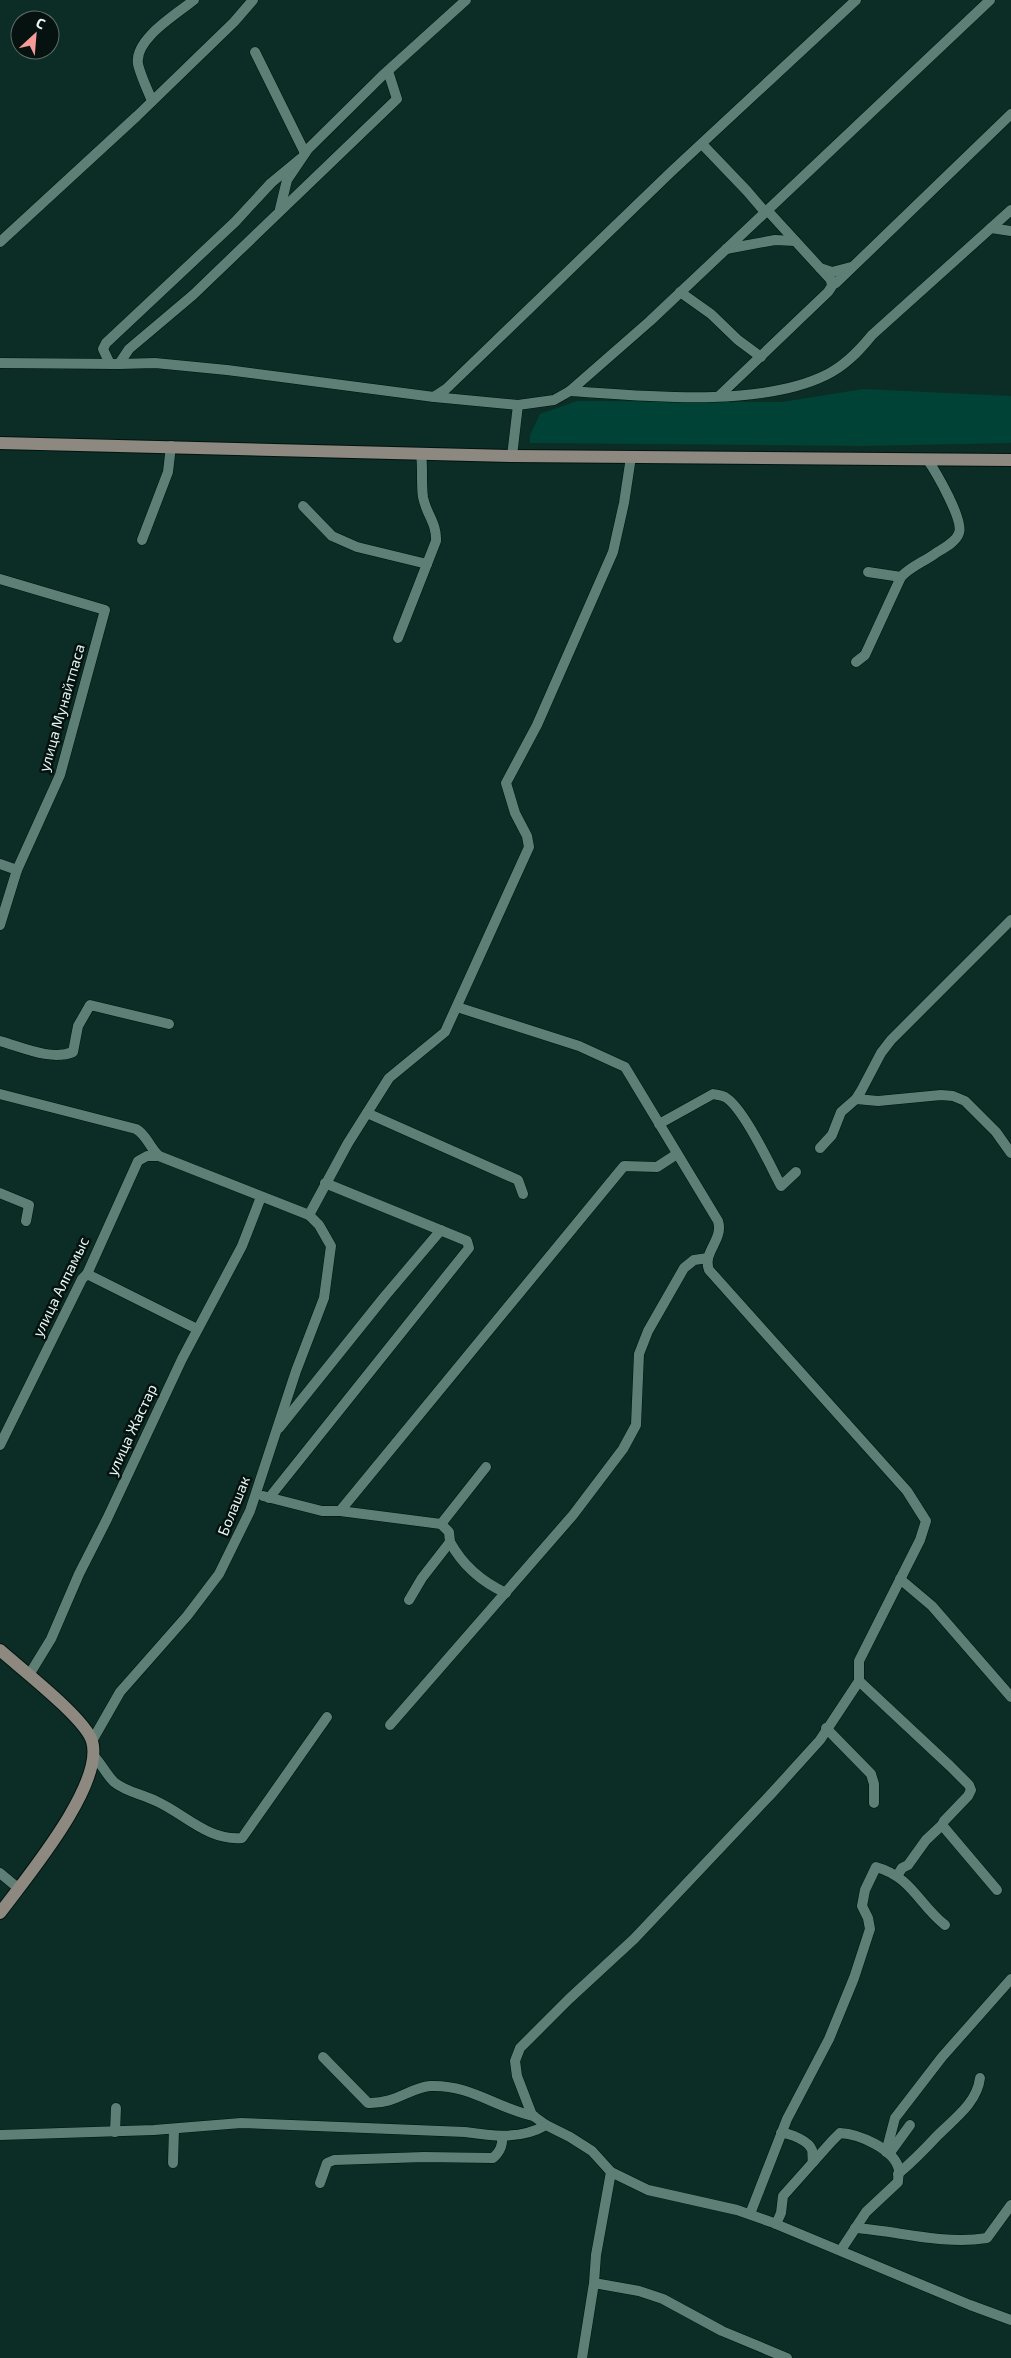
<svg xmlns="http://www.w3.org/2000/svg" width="1011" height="2358" font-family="'Exo 2',sans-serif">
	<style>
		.green { fill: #004236 }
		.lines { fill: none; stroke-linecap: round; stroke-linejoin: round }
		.street-casing { stroke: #00140f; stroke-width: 11 }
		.secondary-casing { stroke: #00140f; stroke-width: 14 }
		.street { stroke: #5d7f75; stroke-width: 10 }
		.secondary { stroke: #8d8880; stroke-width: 12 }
		.labels { text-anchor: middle; stroke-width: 5; stroke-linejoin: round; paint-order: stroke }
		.street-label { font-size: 15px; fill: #e4f6f1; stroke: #05120f }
	</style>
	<rect width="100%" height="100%" fill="#0c2d25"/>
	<!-- green -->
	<polygon class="green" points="863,389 1011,396 1011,443 862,446 530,443 530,435 540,414 577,401 782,402"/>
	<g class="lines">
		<defs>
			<g id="street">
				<polyline points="255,52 305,153"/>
				<path d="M152,101C148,91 140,74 138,64C134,39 177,14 194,0"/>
				<polyline points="702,144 747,191 765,212"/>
				<polyline points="280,209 287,180 308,149 382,76 466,0"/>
				<polyline points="767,210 831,280 836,283 1011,114"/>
				<polyline points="991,228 1011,231"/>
				<polyline points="0,242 137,116 234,22 253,0"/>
				<polyline points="726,249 775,240 795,241"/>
				<polyline points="820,268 832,272 851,267"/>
				<polyline points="680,292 711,314 738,340 761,357"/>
				<polyline points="0,363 119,364 129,349 193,295 397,99 388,71"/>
				<polyline points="110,364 103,349 106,343 235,222 271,183 300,159"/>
				<polyline points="119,364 155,363 227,370 434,397 446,389 672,171 856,0"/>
				<path d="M570,391C644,396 759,408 826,375C845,366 859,351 872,335L1011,210"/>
				<polyline points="719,396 828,292 832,286 831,280"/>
				<polyline points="434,397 518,405 554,400 570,391 650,321 990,0"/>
				<polyline points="512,456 518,405"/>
				<polyline points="303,506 332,536 357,547 427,564"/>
				<polyline points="142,540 168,472 171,446"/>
				<polyline points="868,572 901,577"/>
				<polyline points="0,579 105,610 60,775 17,870 0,925"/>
				<path d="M398,638L436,541C437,523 426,514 423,497C421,483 423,468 421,453"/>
				<path d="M856,662L865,655L901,577C911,566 924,562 936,553C944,548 956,542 959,533C964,520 936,472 927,459"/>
				<polyline points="0,864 17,870"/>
				<path d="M457,1007L579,1046L625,1067L718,1221C724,1240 702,1252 709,1270L907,1491L926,1521L920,1540L859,1661V1681L950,1766L969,1785L971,1790L968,1796L944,1821L942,1825L926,1840L908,1865L902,1868L897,1876"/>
				<path d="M0,1041C22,1047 51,1061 73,1052L78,1026L90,1005L169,1024"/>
				<path d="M0,1094L136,1129C147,1135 149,1147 159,1156L309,1215L319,1225L331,1246L324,1298L296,1371L250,1511L219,1574L187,1616L120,1692L92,1741"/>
				<polyline points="856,1099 878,1101 941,1095 953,1096 965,1101 996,1132 1011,1153"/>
				<polyline points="367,1113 518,1180 523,1194"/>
				<path d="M659,1124L713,1094C717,1095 721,1095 725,1097C743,1107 770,1165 781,1186L796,1172"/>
				<polyline points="820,1148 832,1135 841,1112 856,1099 861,1091 881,1053 891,1040 1011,920"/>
				<polyline points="0,1193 29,1205 26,1221"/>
				<polyline points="309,1215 348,1143 389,1078 445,1032 529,847 527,836 515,813 506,783 537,725 613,552 624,503 631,457"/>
				<polyline points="87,1274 197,1329"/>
				<polyline points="279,1428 385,1296 441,1230"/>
				<polyline points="0,1445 82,1279 87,1274 138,1161 147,1156 159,1156"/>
				<polyline points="263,1496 322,1511 340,1511 441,1524 486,1467"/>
				<polyline points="269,1498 469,1248 467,1241 325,1183"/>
				<polyline points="340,1511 624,1166 657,1167 677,1154"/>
				<path d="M450,1542C463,1566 482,1582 506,1593"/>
				<polyline points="900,1579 932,1606 1011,1697"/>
				<polyline points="409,1600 422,1578 450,1542 449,1532 441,1524"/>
				<polyline points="29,1675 51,1639 79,1574 107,1519 182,1359 242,1246 261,1197"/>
				<polyline points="390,1725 573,1515 623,1449 636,1425 639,1354 648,1331 684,1268 694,1260 708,1258"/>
				<polyline points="826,1728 871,1774 874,1784 874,1803"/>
				<path d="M93,1755C101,1763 106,1774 114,1782C126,1792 142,1794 156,1801C185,1814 208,1841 242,1838L327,1717"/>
				<polyline points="942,1825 997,1890"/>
				<polyline points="0,1873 18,1888"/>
				<path d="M323,2057L368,2103C396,2104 409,2088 430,2086C470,2084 498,2109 534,2116"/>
				<polyline points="546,2125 532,2115 517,2076 515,2061 520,2048 569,1999 634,1939 772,1793 820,1740 859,1681"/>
				<polyline points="115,2132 116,2108"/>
				<path d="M781,2133C790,2133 809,2141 812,2150C813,2153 812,2159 813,2162"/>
				<path d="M0,2135L154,2130L241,2123L465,2132C492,2136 521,2140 546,2125L570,2137L592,2151L611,2172L648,2190L737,2210L771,2222L970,2305L1011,2320"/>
				<polyline points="886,2152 895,2118 942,2057 1011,1979"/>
				<polyline points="889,2154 910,2125"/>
				<polyline points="173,2163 174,2129"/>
				<polyline points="611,2172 596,2255 594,2283 639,2291 663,2299 722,2331 787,2358"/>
				<path d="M898,2174C912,2162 925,2149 937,2136C954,2119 977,2103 980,2078"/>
				<path d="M320,2183L327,2163L334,2160L424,2157L493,2158C500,2152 503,2146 502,2136"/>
				<path d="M750,2214L787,2119L829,2039L854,1978L870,1929L868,1918L862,1906L865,1890L876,1867C912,1877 919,1905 945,1925"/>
				<path d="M776,2224L781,2213L783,2196L832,2141L840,2133C859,2134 895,2149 899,2170C899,2173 898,2178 898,2182L866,2212L841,2250"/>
				<path d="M855,2228C899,2231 942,2245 987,2238L1011,2205"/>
				<polyline points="582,2358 594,2283"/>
			</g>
			<g id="secondary">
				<polyline points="0,443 512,456 1011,460"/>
				<path d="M0,1650C20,1668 85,1718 92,1741C105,1784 26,1878 0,1913"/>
			</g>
		</defs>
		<!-- street casing -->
		<use href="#street" class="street-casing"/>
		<!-- secondary casing -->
		<use href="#secondary" class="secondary-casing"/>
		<!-- street -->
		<use href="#street" class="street"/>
		<!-- secondary -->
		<use href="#secondary" class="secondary"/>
	</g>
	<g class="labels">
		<!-- street labels -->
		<g class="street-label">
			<text transform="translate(62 708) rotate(-74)" y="5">улица Мунайтпаса</text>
			<text transform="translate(61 1287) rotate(-64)" y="5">улица Алпамыс</text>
			<text transform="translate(132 1430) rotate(-65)" y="5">улица Жастар</text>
			<text transform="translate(234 1506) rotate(-68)" y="5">Болашак</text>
		</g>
	</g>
	<!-- north arrow -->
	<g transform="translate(35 35) rotate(26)"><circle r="24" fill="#05120f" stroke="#5e6d69"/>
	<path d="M0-4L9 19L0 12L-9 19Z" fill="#f59b99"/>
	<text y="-8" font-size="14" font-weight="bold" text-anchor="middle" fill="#e4f6f1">С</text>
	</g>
</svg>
